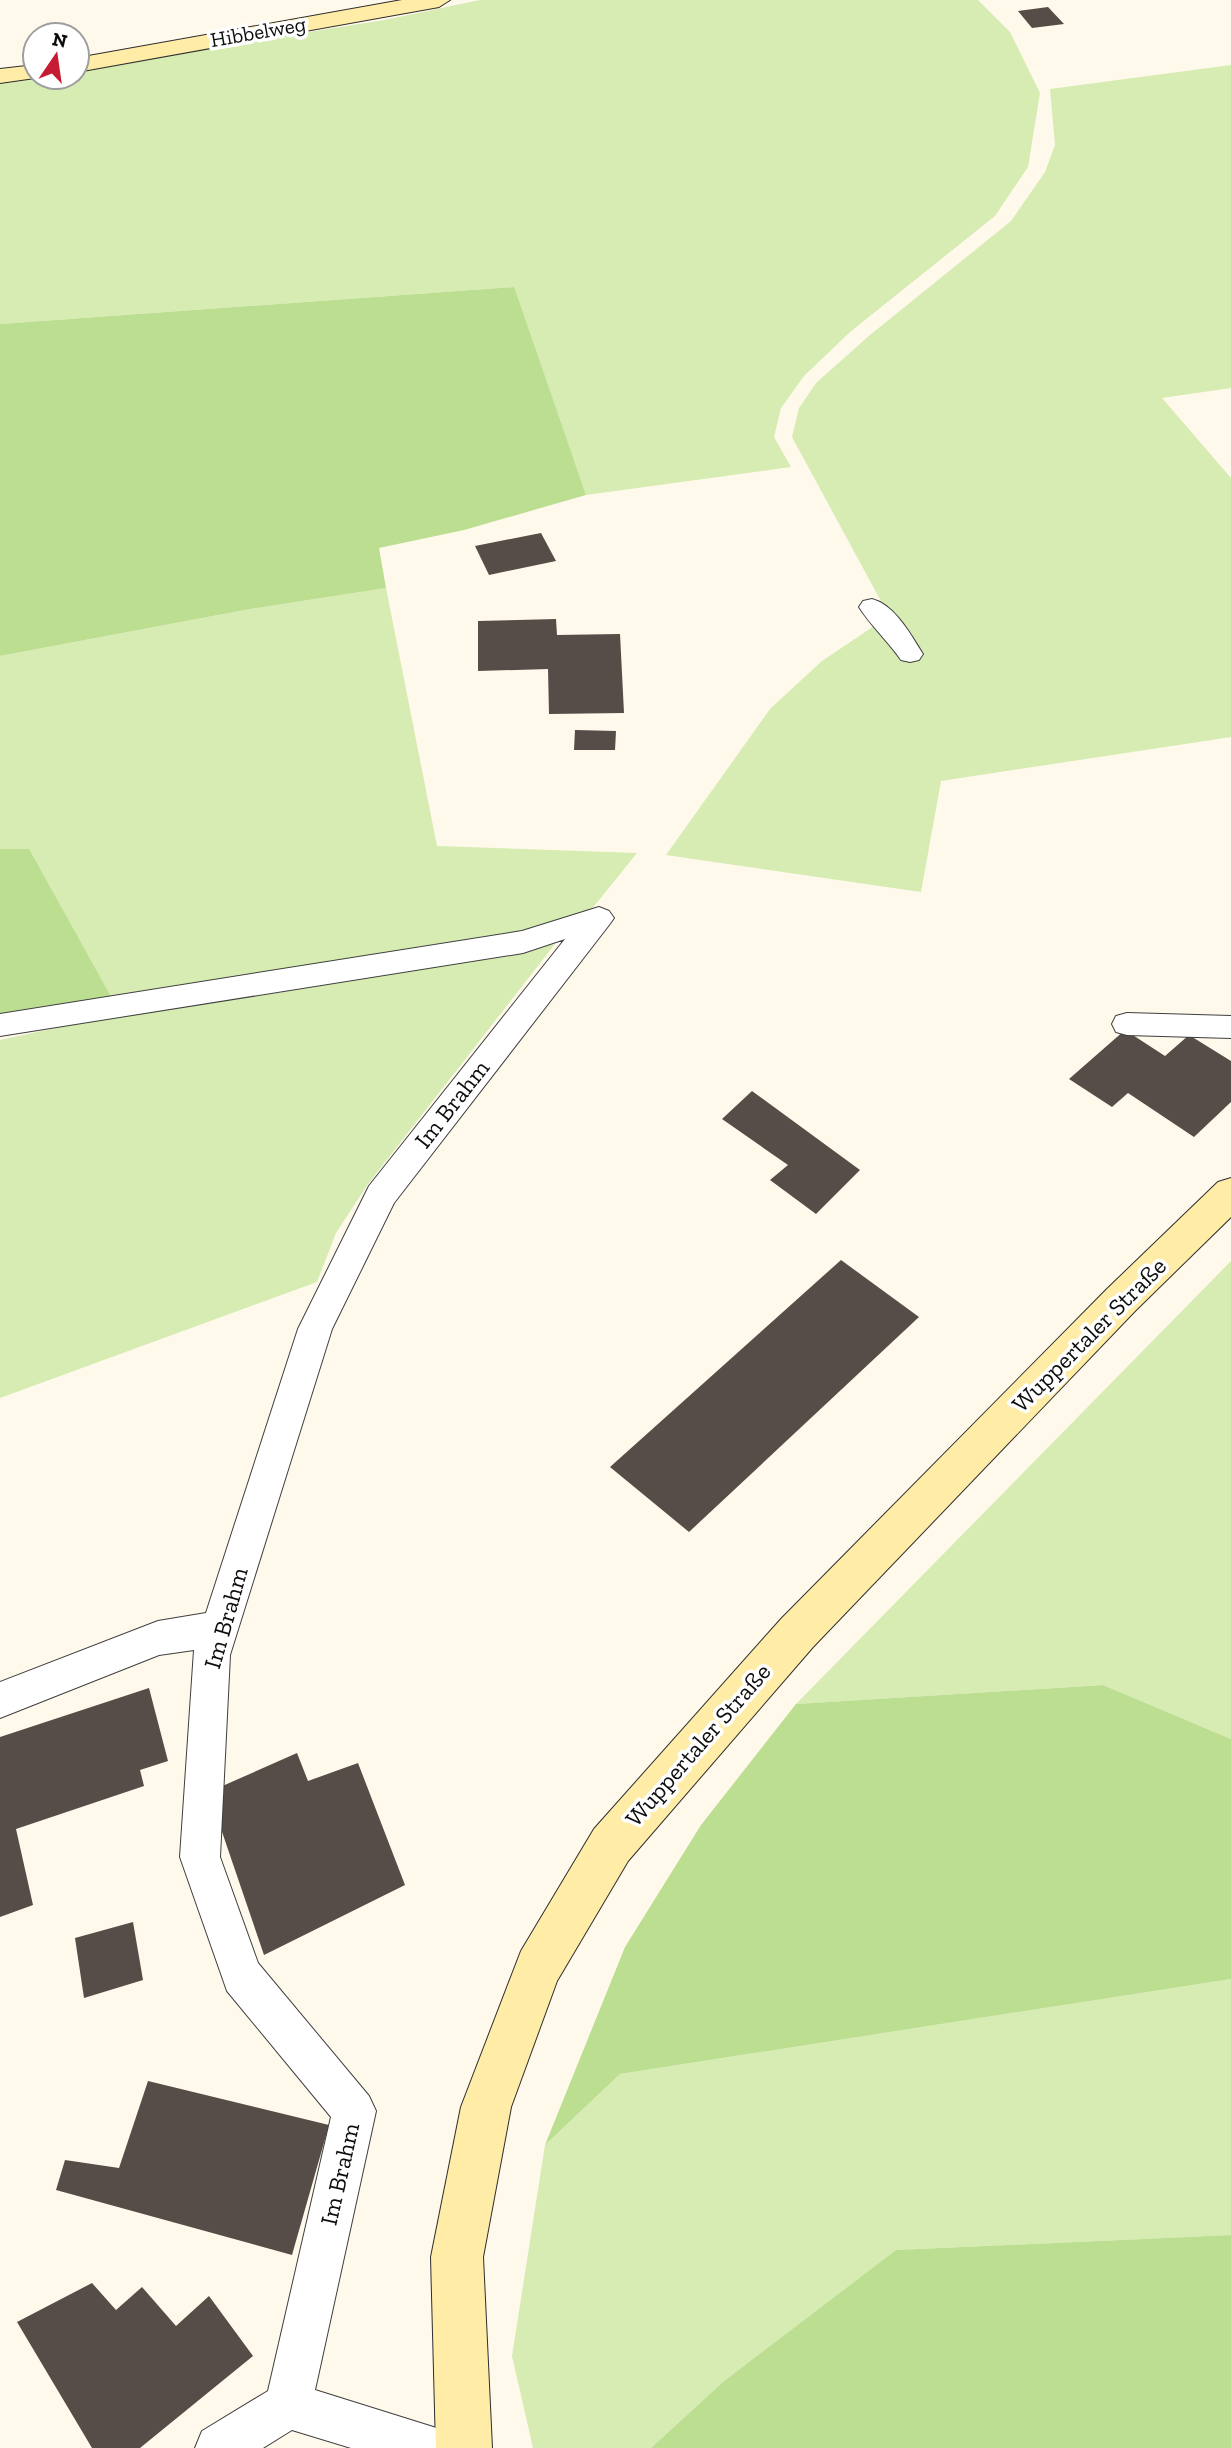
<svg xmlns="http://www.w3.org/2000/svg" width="1231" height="2448" font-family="'Zilla Slab',serif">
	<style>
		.green { fill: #d6ecb2 }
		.forest { fill: #bbde91 }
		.building { fill: #564c48 }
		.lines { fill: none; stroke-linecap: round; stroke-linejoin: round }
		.lane-casing { stroke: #3f3f3f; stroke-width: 2 }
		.secondary-casing { stroke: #2e2e2e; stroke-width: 2 }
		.lane { fill: #fff; fill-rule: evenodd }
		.secondary { fill: #ffeca7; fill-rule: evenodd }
		.labels { text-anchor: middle; stroke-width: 7; stroke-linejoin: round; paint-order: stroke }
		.far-street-label { font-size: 21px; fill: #0c0c0c; stroke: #fff }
		.street-label { font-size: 24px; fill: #0c0c0c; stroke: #fff }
	</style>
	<rect width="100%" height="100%" fill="#fff9ec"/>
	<!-- green -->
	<g class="green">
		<polygon points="480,0 978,0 1010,32 1040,93 1028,167 995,216 850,332 804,376 781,408 774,437 791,467 586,495 513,287 0,324 0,81 77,77 77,69 384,20"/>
		<polygon points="1231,65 1231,388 1162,398 1231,478 1231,737 941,781 921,892 666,855 770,709 822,661 889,616 792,437 799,408 816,383 870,335 1011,221 1045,172 1055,145 1050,89"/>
		<polygon points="386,588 437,846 637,853 591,910 520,933 113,1000 29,850 0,849 0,656 250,609"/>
		<polygon points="555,944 368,1184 336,1233 317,1282 0,1398 0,1040 111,1016"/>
		<polygon points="1231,1261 1231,1739 1103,1685 796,1704"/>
		<polygon points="1231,1979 1231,2235 896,2250 724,2381 651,2448 533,2448 512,2356 545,2145 620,2074"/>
	</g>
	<!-- forest -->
	<g class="forest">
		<polygon points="514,287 586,495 464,530 379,548 386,588 250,609 0,656 0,324"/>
		<polygon points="0,849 29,849 113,1000 0,1019"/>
		<polygon points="1103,1685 1231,1739 1231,1979 620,2074 545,2145 625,1947 701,1825 796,1704"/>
		<polygon points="1231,2235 1231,2448 651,2448 724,2381 896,2250"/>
	</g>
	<!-- building -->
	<g class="building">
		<polygon points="1048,7 1064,24 1032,28 1018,11"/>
		<polygon points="541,533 556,561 489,575 475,546"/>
		<polygon points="556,619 557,635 620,634 624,713 549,714 548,669 478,671 478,621"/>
		<polygon points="575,730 616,731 615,750 574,750"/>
		<polygon points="1125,1030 1165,1056 1189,1035 1231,1061 1231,1102 1194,1137 1128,1093 1112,1107 1069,1079"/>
		<polygon points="752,1091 860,1170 816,1214 770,1180 788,1165 722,1119"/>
		<polygon points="841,1260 919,1317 689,1532 610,1467"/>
		<polygon points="149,1688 168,1761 140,1770 144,1786 16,1829 33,1905 0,1917 0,1737"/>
		<polygon points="297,1753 308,1781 358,1763 405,1885 264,1955 219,1823 218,1788"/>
		<polygon points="133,1922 143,1980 84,1998 75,1938"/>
		<polygon points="148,2081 329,2125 292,2255 56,2190 65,2160 119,2168"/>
		<polygon points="92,2283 116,2310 142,2287 176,2326 209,2296 253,2356 140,2448 92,2448 17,2322"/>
	</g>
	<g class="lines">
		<defs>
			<g id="lane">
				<path d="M872,599C895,605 911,635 923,654L919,660L910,662L901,660C888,641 871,626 859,607L863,601Z"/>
				<polygon points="599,907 609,911 614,918 609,925 394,1203 332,1329 230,1655 220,1857 258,1963 369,2096 376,2111 315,2390 446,2431 453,2448 351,2448 292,2430 263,2448 195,2448 202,2431 268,2391 331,2117 227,1991 180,1857 194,1650 159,1655 0,1718 0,1682 158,1621 206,1613 298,1329 369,1186 565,939 523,953 0,1036 0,1014 522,931"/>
				<polygon points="1127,1013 1231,1016 1231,1038 1127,1035 1116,1032 1112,1024 1116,1016"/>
			</g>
			<g id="secondary">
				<polygon points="402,0 450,0 439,7 77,72 77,58"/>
				<polygon points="35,65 35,77 42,77 0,83 0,69"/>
				<polygon points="1231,1178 1231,1217 1135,1311 813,1647 628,1861 557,1981 511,2107 483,2257 492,2448 436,2448 431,2257 461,2107 521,1951 594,1829 781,1619 1107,1289 1218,1182"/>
			</g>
		</defs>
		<!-- lane casing -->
		<use href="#lane" class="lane-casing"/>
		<!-- secondary casing -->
		<use href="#secondary" class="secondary-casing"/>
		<!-- lane -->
		<use href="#lane" class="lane"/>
		<!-- secondary -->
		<use href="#secondary" class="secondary"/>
	</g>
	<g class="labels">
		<!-- far-street labels -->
		<g class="far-street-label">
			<text transform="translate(258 32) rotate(-10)" y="7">Hibbelweg</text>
		</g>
		<!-- street labels -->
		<g class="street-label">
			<text transform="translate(452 1104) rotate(-52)" y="8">Im Brahm</text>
			<text transform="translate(1089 1335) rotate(-45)" y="8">Wuppertaler Straße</text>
			<text transform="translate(226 1618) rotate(-74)" y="8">Im Brahm</text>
			<text transform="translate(698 1745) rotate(-49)" y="8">Wuppertaler Straße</text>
			<text transform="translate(340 2174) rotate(-77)" y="8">Im Brahm</text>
		</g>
	</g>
	<!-- north arrow -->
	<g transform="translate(56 56) rotate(13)"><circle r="33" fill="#ffffff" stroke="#9e9e9e" stroke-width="2"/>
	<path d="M0-5L12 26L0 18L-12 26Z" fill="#c71a33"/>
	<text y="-10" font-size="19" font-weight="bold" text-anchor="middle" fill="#0c0c0c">N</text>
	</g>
</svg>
